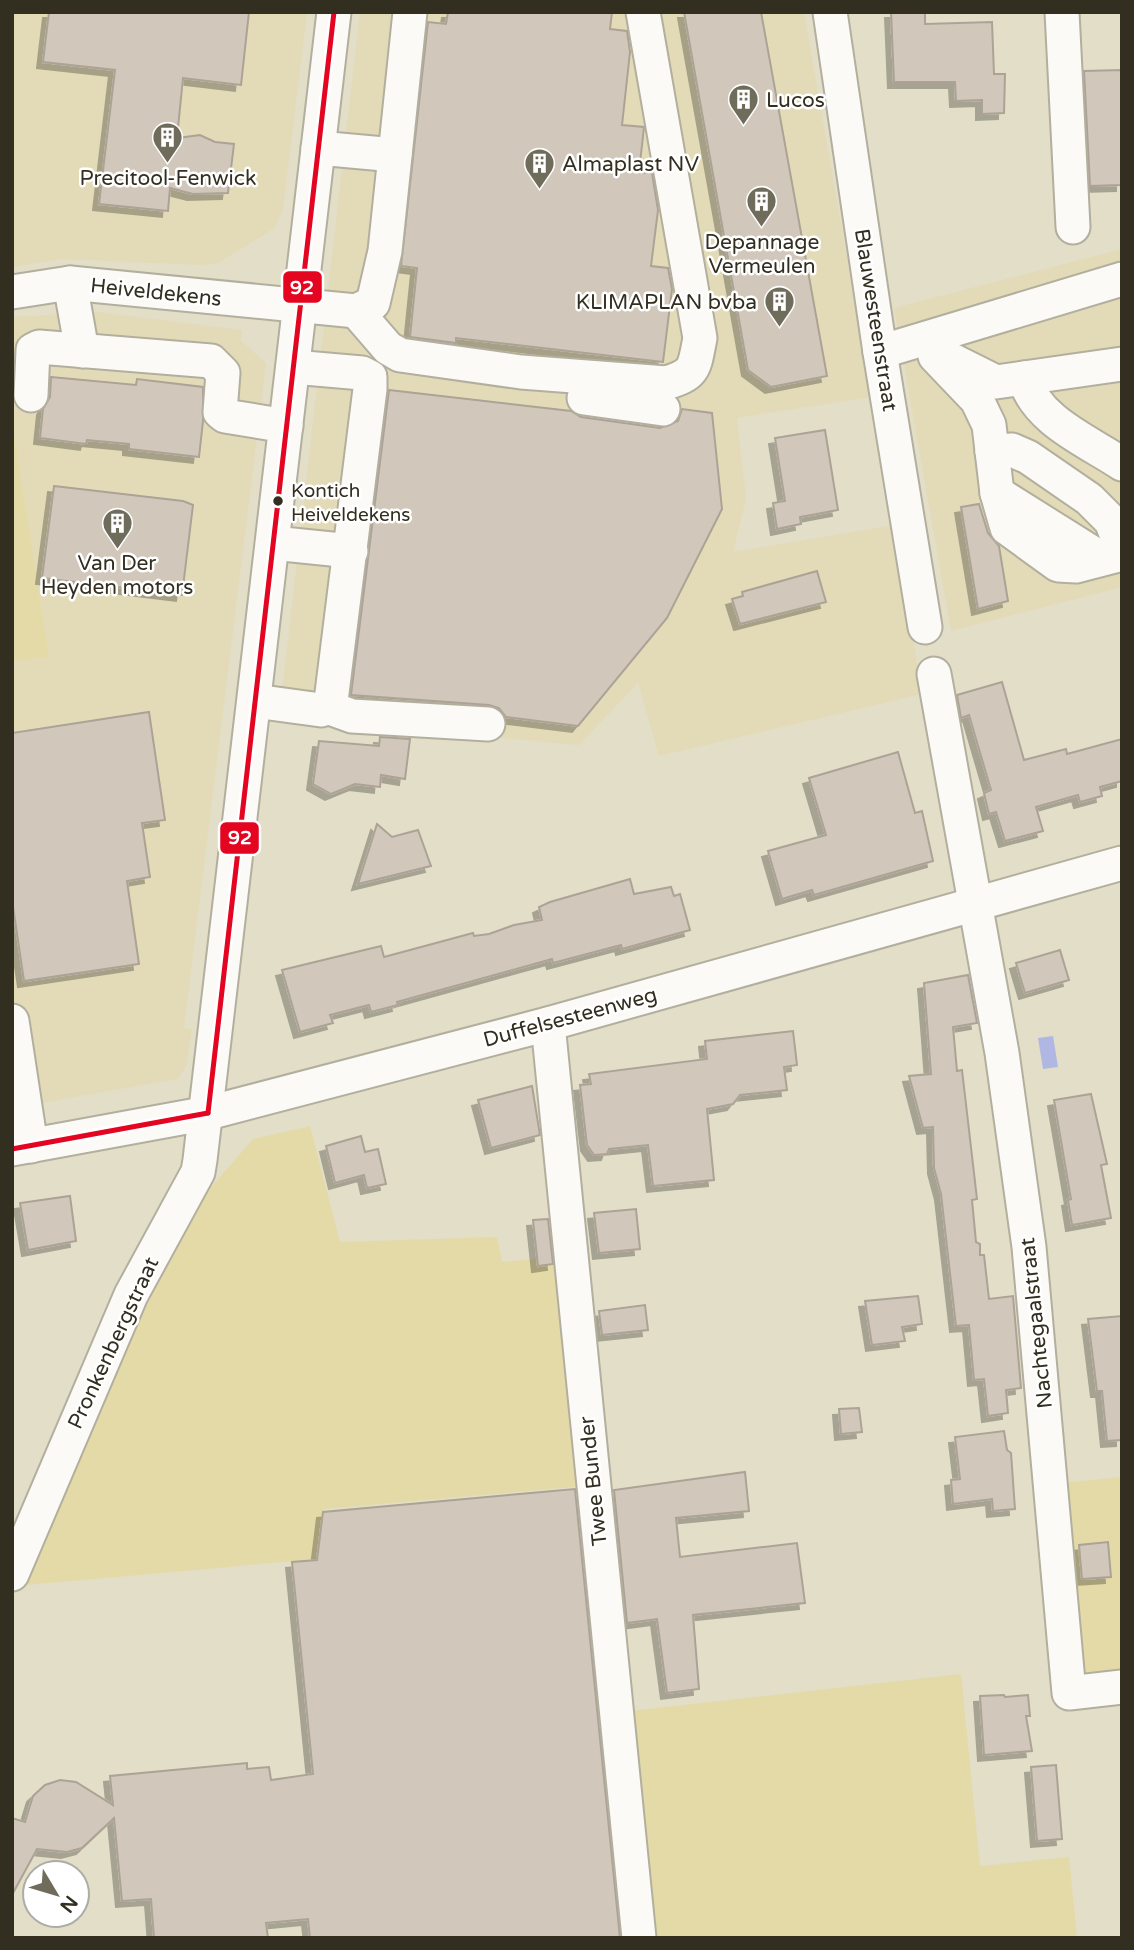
<svg xmlns="http://www.w3.org/2000/svg" width="1134" height="1950" font-family="'Varela Round',sans-serif">
	<style>
		.built { fill: #e3dbb7 }
		.green { fill: #e4daa7 }
		.water { fill: #b0b7e2 }
		.building { fill: #d1c7bb; stroke: #aca396; stroke-width: 2; filter: url(#shadow) }
		.lines { fill: none; stroke-linecap: round; stroke-linejoin: round }
		.minor-casing { stroke: #b2af9e; stroke-width: 37 }
		.minor { stroke: #fbfaf7; stroke-width: 33 }
		.bus-1-casing { stroke: #fff; stroke-width: 10 }
		.bus-1 { stroke: #e40521; stroke-width: 5 }
		.bus-dot { fill: #332f20; stroke: #fff; stroke-width: 2.5 }
		.labels { text-anchor: middle; stroke-width: 5; stroke-linejoin: round; paint-order: stroke }
		.bus-label { font-size: 19px; fill: #332f20; stroke: #fff; text-anchor: start }
		.poi-label { font-size: 21px; fill: #332f20; stroke: #fff }
		.street-label { font-size: 21px; fill: #332f20; stroke: #fff }
		.line-badge { stroke: #fff; stroke-width: 2.5 }
		.badge-label { font-size: 19px; text-anchor: middle; font-weight: bold; fill: #fff }
	</style>
	<defs>
		<filter id="shadow"><feDropShadow dx="-6" dy="6" stdDeviation="0" flood-color="#0004"/></filter>
	</defs>
	<rect width="100%" height="100%" fill="#e2dec8"/>
	<!-- built -->
	<g class="built">
		<polygon points="12,12 307,12 283,209 275,228 218,263 201,265 62,259 12,267"/>
		<polygon points="360,12 804,12 871,397 737,418 746,499 733,552 895,525 922,694 659,756 638,683 579,745 279,718"/>
		<polygon points="1122,249 1122,587 951,631 894,308"/>
		<polygon points="98,312 242,330 241,341 266,363 184,1028 192,1029 186,1067 177,1079 12,1108 12,661 49,657 12,420 12,317"/>
	</g>
	<!-- green -->
	<g class="green">
		<polygon points="12,420 49,657 12,661"/>
		<polygon points="310,1126 340,1242 497,1237 502,1262 562,1257 585,1486 324,1509 316,1559 27,1585 138,1321 206,1193 253,1139"/>
		<polygon points="1122,1477 1122,1671 1084,1676 1062,1483"/>
		<polygon points="961,1674 980,1866 1069,1857 1077,1938 654,1938 630,1711"/>
	</g>
	<!-- water -->
	<polygon class="water" points="1053,1036 1058,1067 1043,1069 1038,1038"/>
	<!-- building -->
	<g class="building">
		<polygon points="49,12 249,12 241,85 183,78 177,138 200,135 215,142 234,144 228,193 193,194 170,188 168,211 99,204 115,70 43,62"/>
		<polygon points="448,12 612,12 610,29 627,31 630,52 622,125 644,127 639,172 652,173 658,210 651,266 668,268 672,289 663,362 456,338 456,343 410,337 417,268 401,266 428,22 446,24"/>
		<polygon points="684,12 761,12 827,376 771,387 748,370"/>
		<polygon points="891,12 925,12 925,24 992,22 994,74 1005,74 1004,113 982,114 982,100 956,101 955,82 894,82"/>
		<polygon points="1122,70 1122,185 1090,186 1084,71"/>
		<polygon points="51,377 136,385 137,379 203,387 203,421 199,457 129,449 129,444 87,440 86,444 40,438 43,409 50,397"/>
		<polygon points="389,390 571,411 581,417 660,428 678,421 682,409 712,413 722,509 667,618 578,726 506,717 499,708 489,705 351,695"/>
		<polygon points="825,430 838,510 800,517 801,524 777,529 773,503 785,501 775,438"/>
		<polygon points="54,486 183,501 193,505 182,595 42,578"/>
		<polygon points="979,504 988,533 999,546 1008,601 978,609 961,507"/>
		<polygon points="817,571 826,602 740,624 732,599 743,596 742,592"/>
		<polygon points="1002,682 1024,760 1066,749 1067,754 1122,739 1122,781 1100,787 1102,796 1080,802 1078,795 1036,807 1043,831 1005,841 996,812 989,814 984,793 991,790 969,715 961,718 957,695"/>
		<polygon points="149,712 165,820 142,823 150,877 127,881 139,964 24,981 12,900 12,733"/>
		<polygon points="380,737 410,739 405,779 381,775 380,787 355,784 331,794 313,784 319,741 379,746"/>
		<polygon points="898,752 915,813 922,811 933,861 814,895 812,890 782,899 768,851 826,835 809,778"/>
		<polygon points="377,824 392,837 418,830 431,866 358,884"/>
		<polygon points="630,879 634,894 671,887 674,896 680,894 690,930 622,949 621,945 553,963 552,959 397,1002 398,1005 371,1012 369,1005 330,1015 333,1023 300,1032 282,970 381,946 384,957 473,933 474,936 489,934 514,925 542,920 539,907 550,902"/>
		<polygon points="1060,950 1069,980 1025,993 1016,963"/>
		<polygon points="968,975 977,1023 953,1027 957,1071 962,1070 977,1199 972,1200 976,1242 980,1244 980,1255 984,1255 989,1299 1013,1296 1021,1388 1006,1390 1008,1413 988,1416 984,1379 974,1380 969,1325 956,1326 941,1194 934,1168 933,1127 923,1128 909,1076 931,1074 924,983"/>
		<polygon points="793,1031 797,1065 784,1067 787,1090 740,1095 733,1104 707,1109 714,1180 653,1186 648,1145 609,1149 607,1154 594,1155 587,1145 580,1085 591,1084 589,1074 707,1059 705,1041"/>
		<polygon points="532,1086 540,1135 491,1148 478,1100"/>
		<polygon points="1091,1094 1107,1164 1101,1165 1111,1218 1072,1225 1068,1200 1071,1199 1054,1100"/>
		<polygon points="361,1136 365,1152 378,1149 386,1184 367,1188 364,1175 335,1183 326,1146"/>
		<polygon points="70,1196 76,1241 28,1250 20,1203"/>
		<polygon points="636,1209 640,1249 599,1253 594,1213"/>
		<polygon points="548,1219 553,1264 538,1266 533,1220"/>
		<polygon points="918,1296 922,1324 902,1327 905,1341 872,1345 865,1301"/>
		<polygon points="645,1305 648,1330 602,1335 599,1311"/>
		<polygon points="1122,1316 1122,1440 1107,1441 1102,1391 1097,1391 1088,1319"/>
		<polygon points="859,1408 862,1432 841,1434 839,1409"/>
		<polygon points="1004,1431 1007,1450 1011,1453 1015,1509 993,1511 992,1499 953,1504 951,1480 960,1479 955,1437"/>
		<polygon points="745,1472 749,1511 676,1518 680,1557 797,1543 805,1603 693,1615 699,1689 667,1693 657,1619 627,1623 614,1490"/>
		<polygon points="575,1489 620,1938 310,1938 308,1919 266,1923 268,1938 154,1938 151,1899 122,1901 114,1818 82,1848 67,1852 37,1849 12,1895 12,1818 25,1822 33,1796 45,1785 60,1780 76,1782 113,1805 110,1776 247,1763 247,1769 269,1767 271,1780 313,1774 292,1562 317,1560 323,1512"/>
		<polygon points="1108,1542 1111,1577 1082,1579 1079,1545"/>
		<polygon points="1004,1695 1005,1697 1028,1695 1030,1716 1026,1716 1032,1751 984,1755 980,1696"/>
		<polygon points="1056,1765 1062,1839 1037,1841 1031,1767"/>
	</g>
	<g class="lines">
		<defs>
			<g id="minor">
				<polyline points="830,12 880,352 925,627"/>
				<polyline points="1062,12 1073,227"/>
				<polyline points="318,148 395,155"/>
				<polyline points="70,283 82,351"/>
				<polyline points="12,292 70,283 356,311 373,303 385,251 410,12"/>
				<path d="M356,311L388,348L400,355L521,372L666,383C696,374 694,368 700,338L643,12"/>
				<polyline points="880,352 1122,279"/>
				<polyline points="935,356 977,400 989,425 997,493 1007,528 1058,565 1076,566 1122,554"/>
				<polyline points="948,358 996,382 1122,364"/>
				<path d="M1024,378C1037,421 1086,440 1122,464"/>
				<polyline points="31,395 33,350 39,347 211,361 223,373 220,412 225,416 286,426"/>
				<polyline points="584,398 663,409"/>
				<polyline points="992,452 1012,450 1028,457 1089,499 1111,521 1122,549"/>
				<polyline points="997,493 1102,559"/>
				<polyline points="273,543 351,551"/>
				<polyline points="934,674 1002,1053 1029,1247 1069,1693 1122,1687"/>
				<polyline points="255,701 321,710 331,701 370,389 370,377 362,373 293,367"/>
				<polyline points="327,707 352,716 488,724"/>
				<polyline points="12,1021 31,1146"/>
				<polyline points="548,1024 639,1938"/>
				<polyline points="12,1149 208,1113 548,1024 1122,863"/>
				<polyline points="12,1574 131,1295 198,1172 200,1160 334,12"/>
			</g>
		</defs>
		<!-- minor casing -->
		<use href="#minor" class="minor-casing"/>
		<!-- minor -->
		<use href="#minor" class="minor"/>
		<defs>
			<g id="bus-1">
				<polyline points="208,1113 334,12"/>
				<polyline points="12,1149 208,1113"/>
			</g>
		</defs>
		<!-- bus-1 casing -->
		<use href="#bus-1" class="bus-1-casing"/>
		<!-- bus-1 -->
		<use href="#bus-1" class="bus-1"/>
	</g>
	<!-- icons -->
	<defs>
		<symbol id="building-pin" viewBox="-11 -11 22 30"><path d="M0 17L-7.5 6A9.5 9.5 0 1 1 7.5 6Z" fill="#706c5b" stroke="#fff"/><path d="M-4-6H4V6H1V3H-1V6H-4ZM-2.5-4.3h1.7v1.8h-1.7ZM.8-4.3h1.7v1.8H.8ZM-2.5-1h1.7V.8h-1.7ZM.8-1h1.7V.8H.8Z" fill="#fff"/></symbol>
	</defs>
	<g fill-rule="evenodd">
		<use href="#building-pin" x="726" y="82" width="35" height="47"/>
		<use href="#building-pin" x="150" y="120" width="35" height="47"/>
		<use href="#building-pin" x="522" y="146" width="35" height="47"/>
		<use href="#building-pin" x="744" y="184" width="35" height="47"/>
		<use href="#building-pin" x="762" y="284" width="35" height="47"/>
		<use href="#building-pin" x="100" y="506" width="35" height="47"/>
	</g>
	<!-- markers -->
	<circle class="bus-dot" cx="278" cy="501" r="6"/>
	<g class="labels">
		<!-- bus labels -->
		<g class="bus-label">
			<text x="291" y="497">Kontich<tspan x="291" dy="24">Heiveldekens</tspan></text>
		</g>
		<!-- poi labels -->
		<g class="poi-label">
			<text x="766" y="107" text-anchor="start">Lucos</text>
			<text x="562" y="171" text-anchor="start">Almaplast NV</text>
			<text x="168" y="185">Precitool-Fenwick</text>
			<text x="762" y="249">Depannage<tspan x="762" dy="24">Vermeulen</tspan></text>
			<text x="757" y="309" text-anchor="end">KLIMAPLAN bvba</text>
			<text x="117" y="570">Van Der<tspan x="117" dy="24">Heyden motors</tspan></text>
		</g>
		<!-- street labels -->
		<g class="street-label">
			<text transform="translate(156 292) rotate(6)" y="7">Heiveldekens</text>
			<text transform="translate(876 320) rotate(81)" y="7">Blauwesteenstraat</text>
			<text transform="translate(570 1017) rotate(-15)" y="7">Duffelsesteenweg</text>
			<text transform="translate(1036 1323) rotate(-96)" y="7">Nachtegaalstraat</text>
			<text transform="translate(113 1343) rotate(-65)" y="7">Pronkenbergstraat</text>
			<text transform="translate(593 1481) rotate(-96)" y="7">Twee Bunder</text>
		</g>
	</g>
	<g class="line-badge">
		<rect x="282" y="270" width="41" height="34" rx="7" fill="#e40521"/>
		<rect x="219" y="821" width="41" height="34" rx="7" fill="#e40521"/>
	</g>
	<g class="badge-label">
		<text x="302" y="294">92</text>
		<text x="240" y="844">92</text>
	</g>
	<!-- border -->
	<rect width="1134" height="1950" fill="none" stroke="#332f20" stroke-width="28"/>
	<!-- north arrow -->
	<g transform="translate(56 1894) rotate(128)"><circle r="33" fill="#ffffff" stroke="#adaca6" stroke-width="2"/>
	<path d="M0-5L12 26L0 18L-12 26Z" fill="#706c5b"/>
	<text y="-10" font-size="19" font-weight="bold" text-anchor="middle" fill="#332f20">N</text>
	</g>
</svg>
